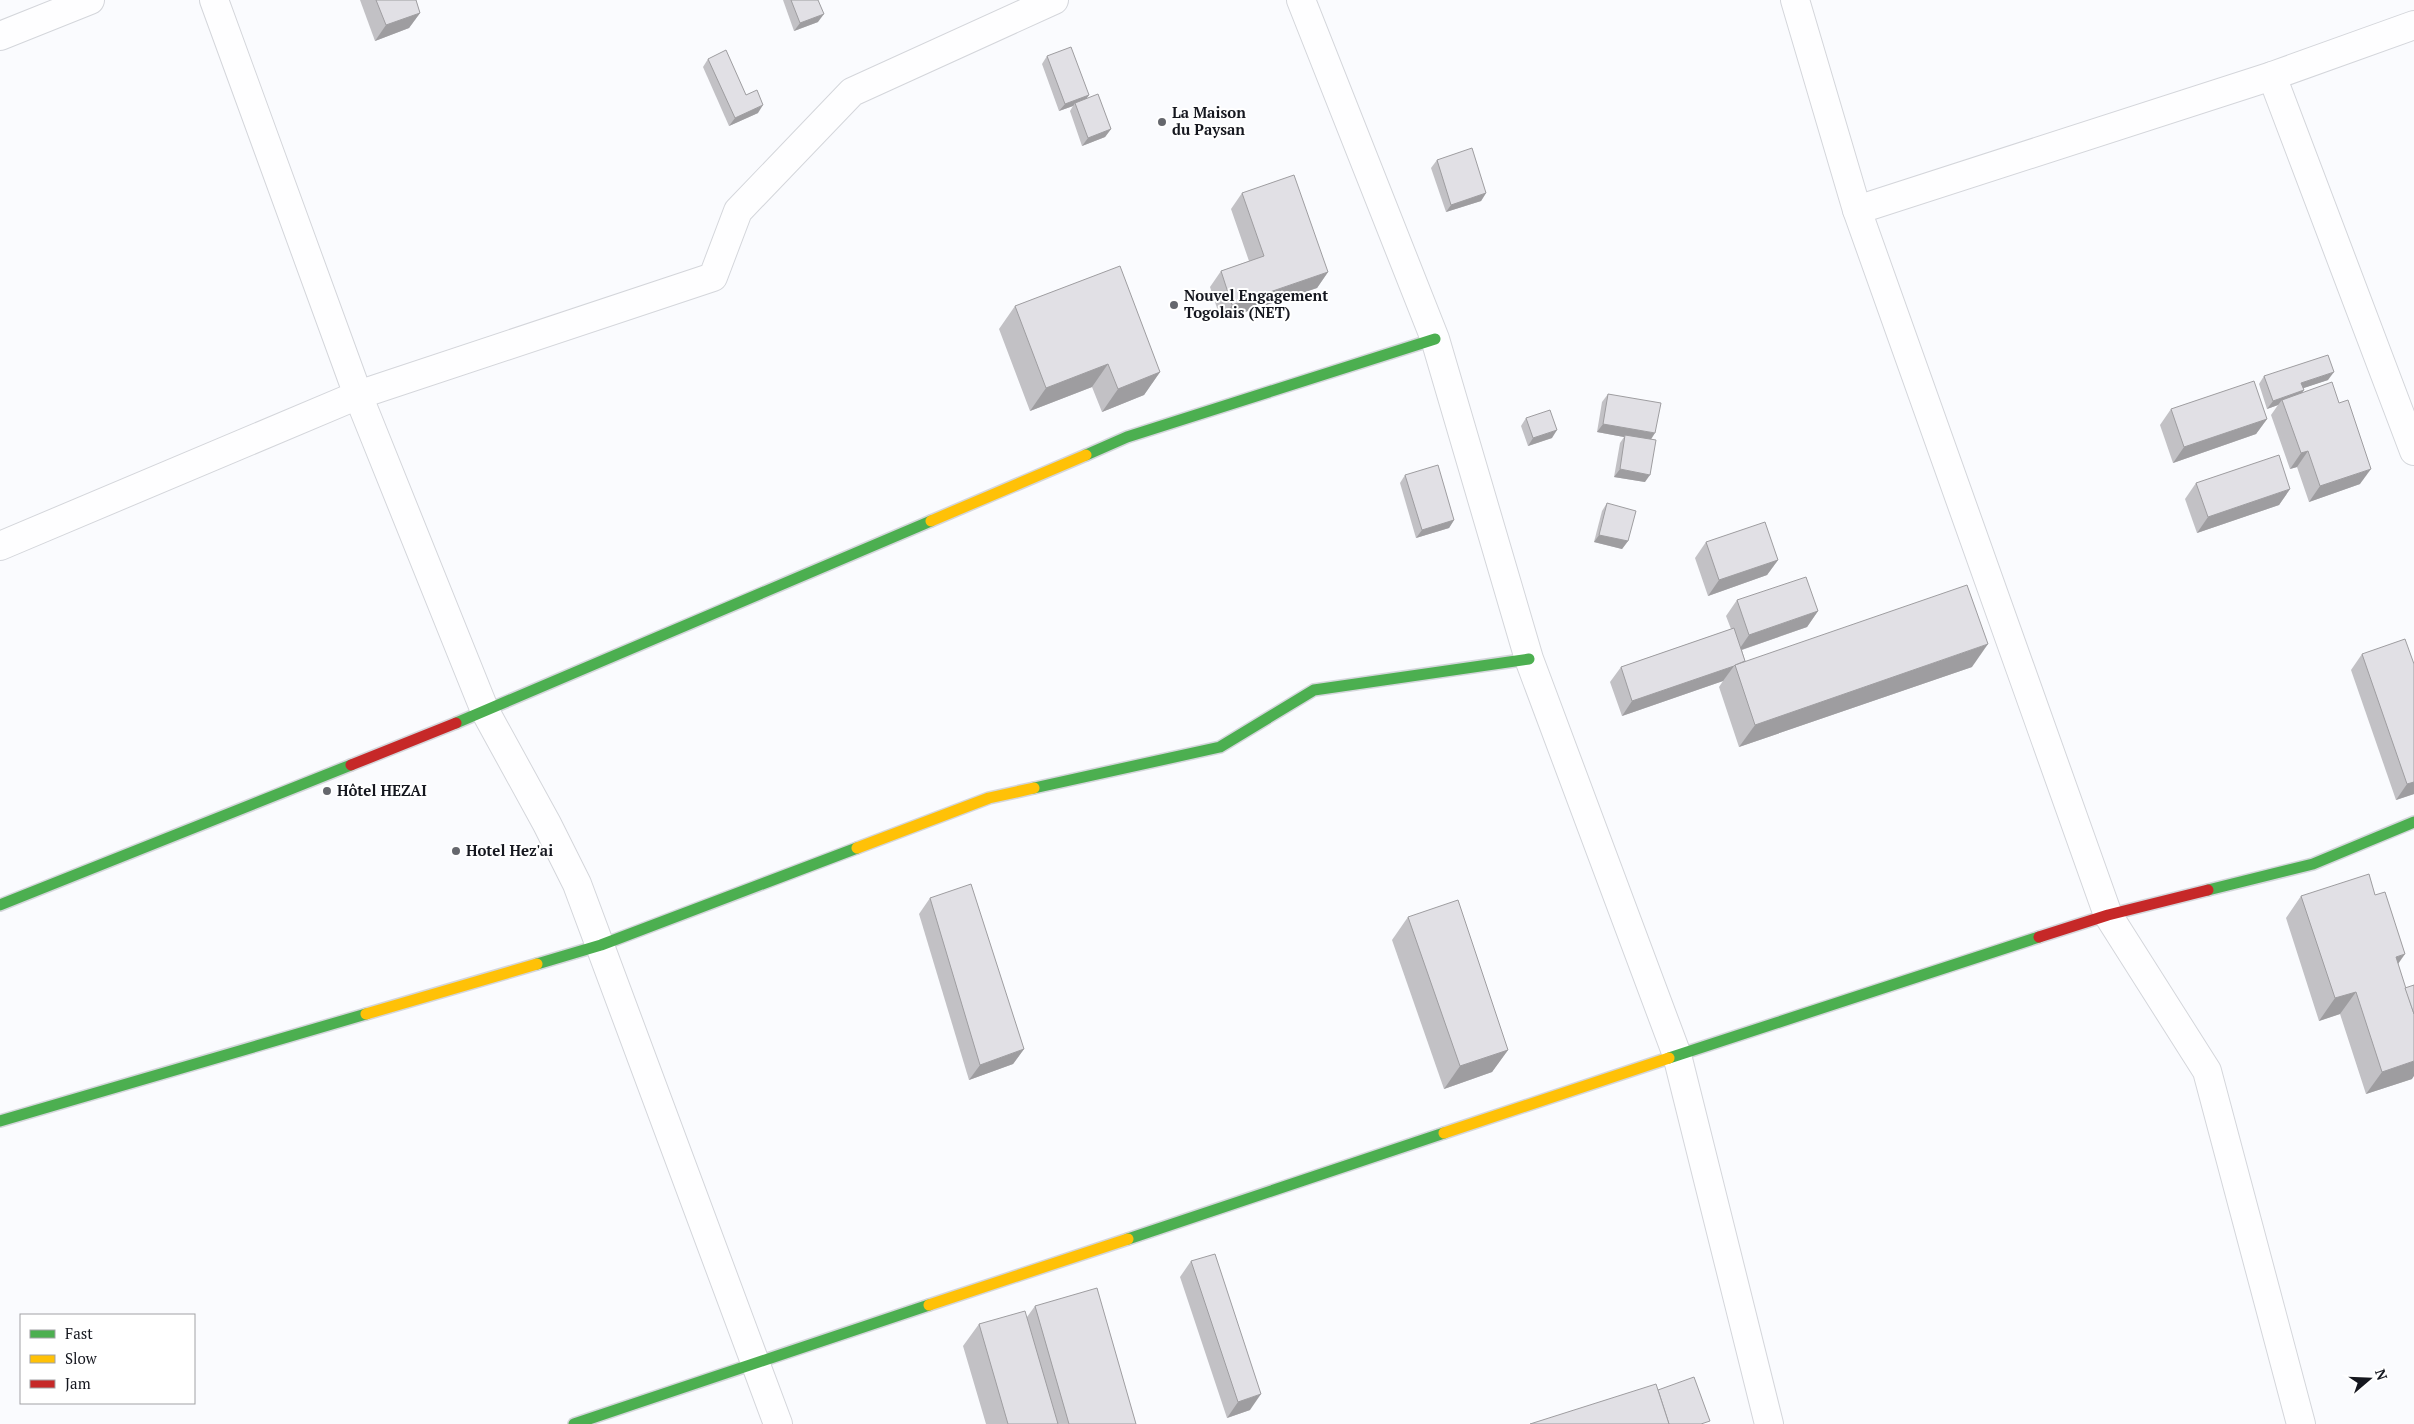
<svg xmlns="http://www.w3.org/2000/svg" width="2414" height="1424" font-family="'PT Serif',serif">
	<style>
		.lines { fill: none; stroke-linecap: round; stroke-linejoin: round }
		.street-casing { stroke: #d4d6db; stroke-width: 30 }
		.fast-casing { stroke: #d4d6db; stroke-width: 14 }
		.slow-casing { stroke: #d4d6db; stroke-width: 14 }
		.jam-casing { stroke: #d4d6db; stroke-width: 14 }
		.street { stroke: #fefeff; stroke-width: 28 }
		.fast { stroke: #4caf50; stroke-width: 11 }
		.slow { stroke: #ffc107; stroke-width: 11 }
		.jam { stroke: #c62828; stroke-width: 11 }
		.wall { fill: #c2c1c5 }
		.shaded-wall { fill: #9e9da0 }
		.building { fill: #e1e0e5; stroke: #9e9da0 }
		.poi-dot { fill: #65676d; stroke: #fff; stroke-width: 2 }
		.labels { text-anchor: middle; stroke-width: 4; stroke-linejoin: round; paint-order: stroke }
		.poi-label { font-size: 15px; font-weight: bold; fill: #15171f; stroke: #fff; text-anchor: start }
	</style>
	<rect width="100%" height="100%" fill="#fafbfe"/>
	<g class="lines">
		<defs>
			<g id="street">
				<polyline points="214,0 358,395 485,711 547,824 577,884 778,1424"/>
				<polyline points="1301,0 1435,339 1529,659 1677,1055 1769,1424"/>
				<polyline points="1795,0 1857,210 2108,915 2207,1071 2301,1424"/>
				<polyline points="0,36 90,0"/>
				<polyline points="2272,76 2414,451"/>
				<polyline points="1857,210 2272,76 2414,25"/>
				<polyline points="0,546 358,395 713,277 738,211 852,92 1054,0"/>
			</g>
			<g id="fast">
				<polyline points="1086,455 1127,437 1435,339"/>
				<polyline points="456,723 931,521"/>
				<polyline points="1034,788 1220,747 1314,690 1529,659"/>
				<polyline points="2208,890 2313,864 2414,822"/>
				<polyline points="0,905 351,765"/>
				<polyline points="537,964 601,945 857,848"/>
				<polyline points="1669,1058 2039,937"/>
				<polyline points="0,1121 366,1014"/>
				<polyline points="1128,1239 1444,1133"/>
				<polyline points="574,1424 929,1305"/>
			</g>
			<g id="slow">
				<polyline points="931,521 1086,455"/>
				<polyline points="857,848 989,798 1034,788"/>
				<polyline points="366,1014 537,964"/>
				<polyline points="1444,1133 1669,1058"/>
				<polyline points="929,1305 1128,1239"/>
			</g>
			<g id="jam">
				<polyline points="351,765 456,723"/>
				<polyline points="2039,937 2108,915 2208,890"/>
			</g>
		</defs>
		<!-- street casing -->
		<use href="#street" class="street-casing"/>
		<!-- fast casing -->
		<use href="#fast" class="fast-casing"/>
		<!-- slow casing -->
		<use href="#slow" class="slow-casing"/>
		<!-- jam casing -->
		<use href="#jam" class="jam-casing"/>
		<!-- street -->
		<use href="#street" class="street"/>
		<!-- fast -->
		<use href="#fast" class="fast"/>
		<!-- slow -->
		<use href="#slow" class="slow"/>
		<!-- jam -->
		<use href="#jam" class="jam"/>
	</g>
	<!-- wall -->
	<g class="wall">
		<polygon points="360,0 416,0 420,13 409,28 375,41"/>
		<polygon points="783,0 818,0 818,22 794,31"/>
		<polygon points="1047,56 1089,95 1086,99 1111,129 1105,137 1082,146 1070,111 1073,106 1059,111 1042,64"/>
		<polygon points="708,59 746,95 758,113 729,126 703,67"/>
		<polygon points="1437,160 1486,193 1481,201 1446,212 1431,168"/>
		<polygon points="1242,193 1328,272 1317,288 1221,320 1210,287 1221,271 1249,261 1231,209"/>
		<polygon points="1015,306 1160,372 1144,395 1102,412 1092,387 1030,411 999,329"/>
		<polygon points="2264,376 2328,380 2303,388 2304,390 2302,392 2360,484 2309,502 2297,467 2290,469 2271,415 2278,405 2267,409 2259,384"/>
		<polygon points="1608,394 1651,439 1645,482 1614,477 1620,443 1624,437 1597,432 1602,402"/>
		<polygon points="2171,409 2267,419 2256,434 2173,463 2160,425"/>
		<polygon points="1526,418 1552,438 1528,446 1521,426"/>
		<polygon points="1405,475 1454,520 1449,528 1416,538 1400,483"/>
		<polygon points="2196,483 2290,489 2279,505 2197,533 2185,499"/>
		<polygon points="1607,503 1628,541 1622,549 1594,542 1602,511"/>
		<polygon points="1706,542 1778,560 1767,575 1708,596 1695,558"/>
		<polygon points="1737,600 1818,611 1807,627 1742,650 1745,661 1972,667 1739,747 1719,687 1723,681 1622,716 1610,682 1621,667 1731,629 1726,616"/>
		<polygon points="2362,654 2414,664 2414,794 2396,800 2351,670"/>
		<polygon points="2301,896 2398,964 2405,988 2412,1079 2366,1094 2340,1014 2319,1021 2286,918"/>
		<polygon points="930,898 1024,1049 1013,1064 969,1080 919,914"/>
		<polygon points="1408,917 1508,1050 1492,1072 1444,1089 1392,940"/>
		<polygon points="1191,1261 1250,1410 1227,1418 1180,1277"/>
		<polygon points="1035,1306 1136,1424 986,1424 963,1346 979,1324 1027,1317"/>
	</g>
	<!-- shaded-wall -->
	<g class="shaded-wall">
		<polygon points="420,13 409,28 375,41 386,25"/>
		<polygon points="824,14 818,22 794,31 800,23"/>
		<polygon points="1089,95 1083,103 1075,103 1073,106 1059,111 1065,104"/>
		<polygon points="763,105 758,113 729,126 735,118"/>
		<polygon points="1111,129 1105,137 1082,146 1088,138"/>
		<polygon points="1486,193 1481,201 1446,212 1451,205"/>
		<polygon points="1328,272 1317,288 1221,320 1232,305"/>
		<polygon points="1108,364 1092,387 1030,411 1046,388"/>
		<polygon points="1160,372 1144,395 1102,412 1118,389"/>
		<polygon points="2334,372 2328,380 2295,391 2301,383"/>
		<polygon points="2304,390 2298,398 2282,400 2278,405 2267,409 2273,401"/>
		<polygon points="2267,419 2256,434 2173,463 2184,447"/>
		<polygon points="1603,424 1655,433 1650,441 1625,435 1624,437 1597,432"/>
		<polygon points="1557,430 1552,438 1528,446 1533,438"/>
		<polygon points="2308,451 2297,467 2290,469 2301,453"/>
		<polygon points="1620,469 1650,475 1645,482 1614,477"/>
		<polygon points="2371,469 2360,484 2309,502 2320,486"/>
		<polygon points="2290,489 2279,505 2197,533 2208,517"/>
		<polygon points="1454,520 1449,528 1416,538 1422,530"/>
		<polygon points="1599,535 1628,541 1622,549 1594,542"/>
		<polygon points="1778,560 1767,575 1708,596 1719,580"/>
		<polygon points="1818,611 1807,627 1738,651 1749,635"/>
		<polygon points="1988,644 1972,667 1739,747 1755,725"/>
		<polygon points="1734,666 1723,681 1622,716 1632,701"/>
		<polygon points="2414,782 2414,794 2396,800 2407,784"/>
		<polygon points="2405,954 2389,977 2396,957"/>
		<polygon points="2356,992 2340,1014 2319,1021 2335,998"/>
		<polygon points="1024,1049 1013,1064 969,1080 980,1065"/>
		<polygon points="1508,1050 1492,1072 1444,1089 1460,1066"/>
		<polygon points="2414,1061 2414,1076 2412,1079 2366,1094 2382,1072"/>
		<polygon points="1261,1394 1250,1410 1227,1418 1238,1402"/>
	</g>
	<!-- building -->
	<g class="building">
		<polygon points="376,0 416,0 420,13 386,25"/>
		<polygon points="791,0 818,0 824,14 800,23"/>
		<polygon points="1071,47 1089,95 1065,104 1047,56"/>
		<polygon points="726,50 746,95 757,90 763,105 735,118 708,59"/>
		<polygon points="1098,94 1111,129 1088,138 1075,103"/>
		<polygon points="1472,148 1486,193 1451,205 1437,160"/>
		<polygon points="1294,175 1328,272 1232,305 1221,271 1264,256 1242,193"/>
		<polygon points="1120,266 1160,372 1118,389 1108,364 1046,388 1015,306"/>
		<polygon points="2328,355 2334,372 2301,383 2304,390 2273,401 2264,376"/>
		<polygon points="2254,381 2267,419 2184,447 2171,409"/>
		<polygon points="2332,382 2339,403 2348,400 2371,469 2320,486 2308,451 2301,453 2282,400"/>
		<polygon points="1608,394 1661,403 1655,433 1603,424"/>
		<polygon points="1550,410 1557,430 1533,438 1526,418"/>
		<polygon points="1625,435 1656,440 1650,475 1620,469"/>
		<polygon points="2279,455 2290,489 2208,517 2196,483"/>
		<polygon points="1438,465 1454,520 1422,530 1405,475"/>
		<polygon points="1607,503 1636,511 1628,541 1599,535"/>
		<polygon points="1765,522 1778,560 1719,580 1706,542"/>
		<polygon points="1806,577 1818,611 1749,635 1737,600"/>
		<polygon points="1967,585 1988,644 1755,725 1735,665"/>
		<polygon points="1734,628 1745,661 1735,665 1734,666 1632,701 1621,667"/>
		<polygon points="2405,639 2414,664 2414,782 2407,784 2362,654"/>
		<polygon points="2369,874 2375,895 2385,892 2405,954 2396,957 2414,1014 2414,1061 2382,1072 2356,992 2335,998 2301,896"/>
		<polygon points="971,884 1024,1049 980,1065 930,898"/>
		<polygon points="1458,900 1508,1050 1460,1066 1408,917"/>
		<polygon points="2414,985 2414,1014 2405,988"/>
		<polygon points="1215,1254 1261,1394 1238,1402 1191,1261"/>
		<polygon points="1097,1288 1136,1424 1069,1424 1035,1306"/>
		<polygon points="1025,1311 1058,1424 1008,1424 979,1324"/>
		<polygon points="1694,1377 1710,1421 1701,1424 1669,1424 1658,1390"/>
		<polygon points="1656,1384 1669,1424 1530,1424"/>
	</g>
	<!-- markers -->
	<g class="poi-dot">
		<circle cx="1162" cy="122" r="5"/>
		<circle cx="1174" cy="305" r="5"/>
		<circle cx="327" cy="791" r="5"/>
		<circle cx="456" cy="851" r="5"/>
	</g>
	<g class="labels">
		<!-- poi labels -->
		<g class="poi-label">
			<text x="1172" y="118">La Maison<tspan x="1172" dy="17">du Paysan</tspan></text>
			<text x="1184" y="301">Nouvel Engagement<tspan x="1184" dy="17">Togolais (NET)</tspan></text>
			<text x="337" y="796">Hôtel HEZAI</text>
			<text x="466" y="856">Hotel Hez'ai</text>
		</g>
	</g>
	<!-- legend -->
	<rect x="20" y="1314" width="175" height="90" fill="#ffffff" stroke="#a1a2a5"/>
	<rect x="30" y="1330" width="25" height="8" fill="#4caf50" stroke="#a1a2a5"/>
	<text x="65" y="1339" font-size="15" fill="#15171f">Fast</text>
	<rect x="30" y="1355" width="25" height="8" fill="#ffc107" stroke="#a1a2a5"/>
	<text x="65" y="1364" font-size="15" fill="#15171f">Slow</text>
	<rect x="30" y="1380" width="25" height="8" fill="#c62828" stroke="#a1a2a5"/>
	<text x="65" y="1389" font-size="15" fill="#15171f">Jam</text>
	<!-- north arrow -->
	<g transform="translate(2369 1379) rotate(71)" stroke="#ffffff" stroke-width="4" paint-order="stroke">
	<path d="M0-4L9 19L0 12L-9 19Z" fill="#15171f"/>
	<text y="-8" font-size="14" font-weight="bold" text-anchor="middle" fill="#15171f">N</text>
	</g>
</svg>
